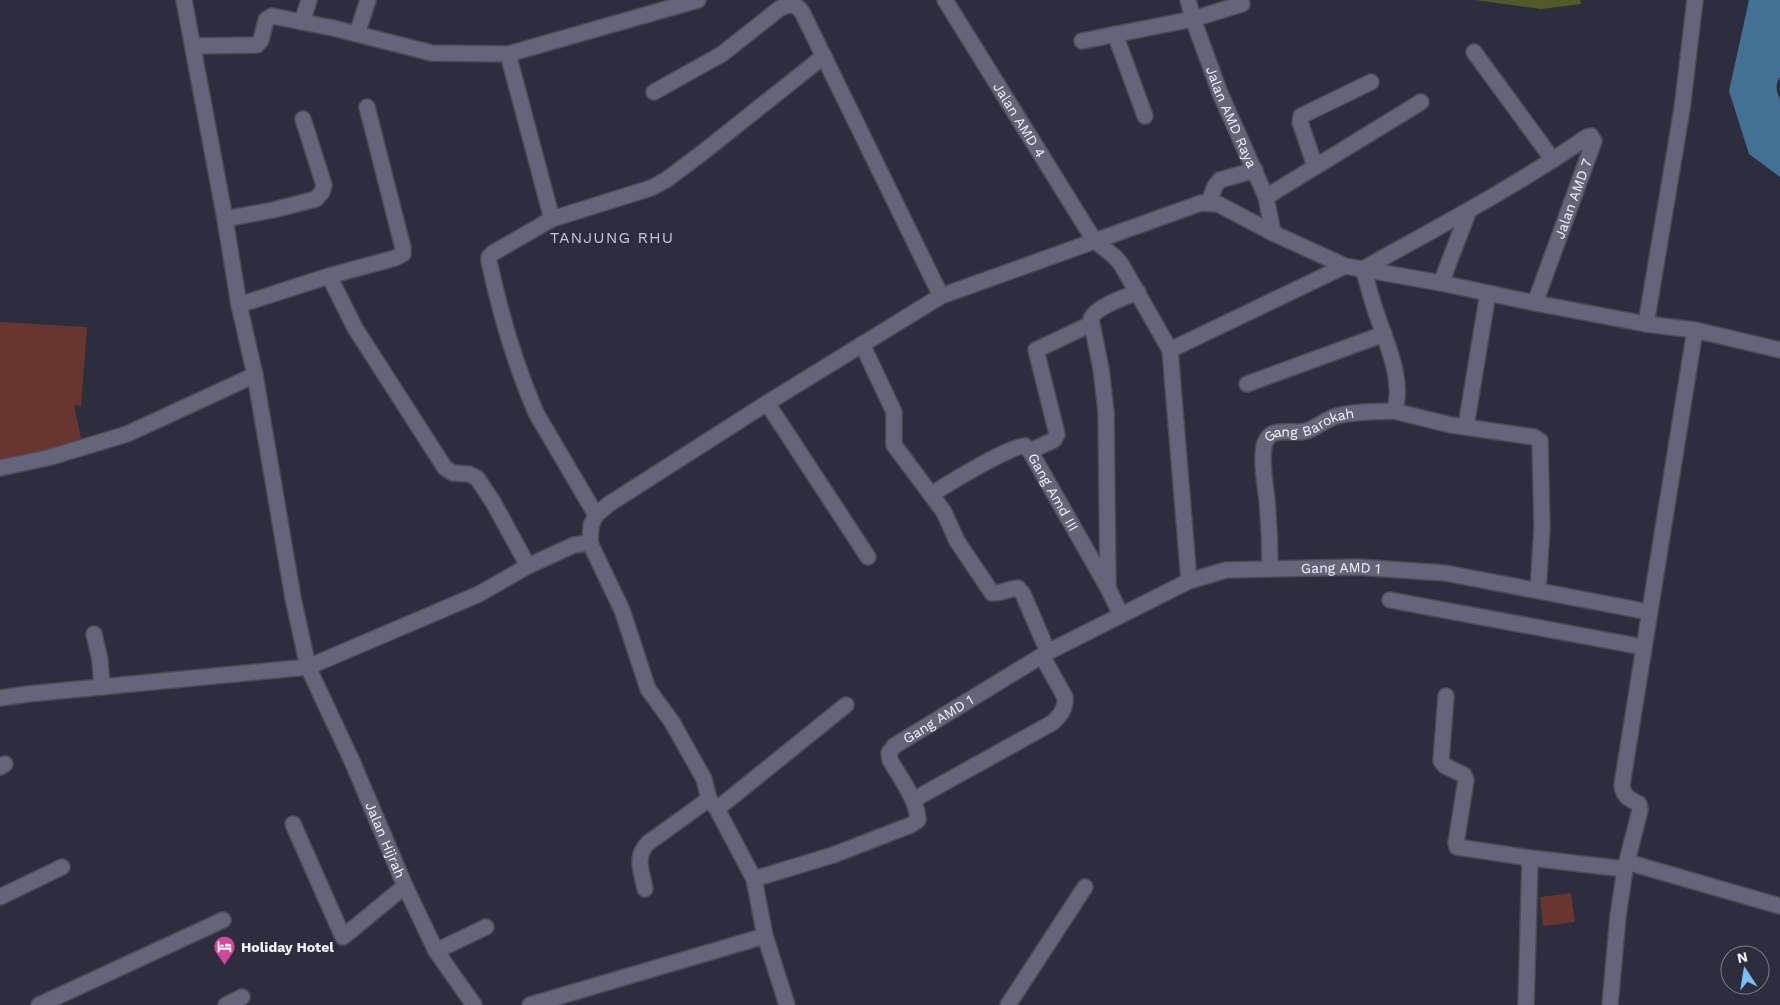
<svg xmlns="http://www.w3.org/2000/svg" width="1780" height="1005" font-family="'Work Sans',sans-serif">
	<style>
		.green { fill: #53592a }
		.water { fill: #437193 }
		.building { fill: #69362f }
		.lines { fill: none; stroke-linecap: round; stroke-linejoin: round }
		.minor-casing { stroke: #4b4b58; stroke-width: 18 }
		.minor { stroke: #646578; stroke-width: 15 }
		.labels { text-anchor: middle; stroke-width: 4; stroke-linejoin: round; paint-order: stroke }
		.street-label { font-size: 14px; fill: #f4f4fd; stroke: #2d2d3e }
		.poi-label { font-size: 14px; font-weight: bold; fill: #f4f4fd; stroke: #2d2d3e; text-anchor: start }
		.quarter-label { font-size: 16px; letter-spacing: 1px; fill: #c3c4da; stroke: #2d2d3e }
	</style>
	<rect width="100%" height="100%" fill="#2d2d3e"/>
	<!-- green -->
	<polygon class="green" points="1475,0 1580,0 1581,4 1541,9"/>
	<!-- water -->
	<path class="water" d="M1749,0H1780V77C1775,84 1776,92 1780,99V177L1749,154L1729,91Z"/>
	<!-- building -->
	<g class="building">
		<polygon points="0,322 87,327 81,406 74,405 82,443 0,461"/>
		<polygon points="1571,893 1575,922 1543,926 1540,897"/>
	</g>
	<g class="lines">
		<defs>
			<g id="minor">
				<path id="s1" d="M184,0L225,219L239,305L255,375L293,598L308,667L352,761L405,886L436,951L474,1005"/>
				<path id="s2" d="M945,0L1094,240L1115,257L1121,264L1170,350L1189,581"/>
				<path id="s3" d="M1188,0L1193,19L1220,93L1266,197L1273,233"/>
				<polyline points="302,22 309,0"/>
				<polyline points="357,34 368,0"/>
				<polyline points="1115,34 1145,116"/>
				<polyline points="1082,41 1193,19 1242,4"/>
				<polyline points="194,46 257,45 261,40 266,20 272,16 333,28 432,53 508,54 698,0"/>
				<polyline points="1474,52 1553,160"/>
				<path d="M508,54L552,219L493,253L489,257V261C500,313 515,364 536,413L596,515"/>
				<path d="M654,92L722,54L779,9C788,4 796,3 802,12L941,296"/>
				<polyline points="1315,166 1300,122 1301,116 1371,82"/>
				<polyline points="1266,197 1421,102"/>
				<polyline points="1209,202 1215,186 1220,180 1255,170"/>
				<polyline points="225,219 273,210 316,199 322,192 324,185 303,119"/>
				<polyline points="552,219 651,188 666,180 702,153 824,56"/>
				<polyline points="329,276 355,328 445,468 453,473 469,474 477,478 493,502 528,566"/>
				<polyline points="1441,283 1469,210"/>
				<path id="s4" d="M1535,303L1594,141L1591,136L1587,137C1516,186 1438,227 1363,269C1367,281 1370,294 1374,306C1383,336 1406,381 1394,411L1451,425L1534,437L1540,441L1542,528L1538,590"/>
				<polyline points="239,305 329,276 395,258 403,254 403,248 367,107"/>
				<polyline points="1646,324 1682,109 1695,0"/>
				<path d="M862,344L894,412V445L944,512L957,541L992,593C1002,594 1009,588 1018,588L1023,594L1048,652"/>
				<polyline points="1170,350 1345,266"/>
				<polyline points="1247,384 1384,334"/>
				<polyline points="767,403 868,557"/>
				<polyline points="1466,426 1488,293"/>
				<polyline points="1030,451 1054,440 1057,434 1036,350 1091,324"/>
				<polyline points="0,468 51,457 127,434 255,375"/>
				<path id="s5" d="M931,495C944,486 1013,444 1025,446L1030,451L1108,588L1121,615"/>
				<path id="s6" d="M1270,568C1270,545 1269,523 1267,500C1265,483 1261,463 1264,446C1265,442 1268,436 1272,434C1282,429 1295,434 1306,431C1317,428 1325,419 1337,416C1355,411 1375,412 1394,411"/>
				<path d="M1108,588L1106,412L1101,369L1091,319C1095,307 1125,297 1138,292"/>
				<polyline points="1390,600 1643,647"/>
				<polyline points="94,634 100,660 102,687"/>
				<polyline points="1446,696 1441,761 1445,766 1464,775 1466,780 1456,843 1457,847 1530,858 1625,869"/>
				<polyline points="0,698 28,694 308,667 479,594 528,566 574,545 590,543"/>
				<polyline points="0,767 5,764"/>
				<path d="M913,800L1052,723C1060,716 1066,709 1065,697L1042,656"/>
				<polyline points="717,809 846,705"/>
				<polyline points="293,824 343,937 405,886"/>
				<polyline points="1627,862 1780,906"/>
				<path id="s7" d="M754,879L833,855L911,825L918,820C917,799 900,778 890,760L889,753L894,746L1048,652L1189,581L1226,570L1357,567L1445,573L1649,612"/>
				<path d="M645,889C642,872 634,857 648,843L709,799"/>
				<polyline points="0,897 62,867"/>
				<polyline points="436,951 486,927"/>
				<polyline points="39,1005 223,920"/>
				<polyline points="226,1005 242,997"/>
				<polyline points="530,1005 765,936"/>
				<polyline points="787,1005 765,936 754,879 717,809 709,799 704,779 672,722 648,689 622,610 590,543 591,525 596,515 609,504 767,403 941,296 1201,203 1218,204 1273,233 1345,266 1441,283 1535,303 1646,324 1695,330 1780,350"/>
				<polyline points="1008,1005 1085,887"/>
				<polyline points="1526,1005 1530,858"/>
				<path d="M1610,1005L1618,916L1625,869L1640,810L1639,804C1629,799 1623,796 1622,785L1695,330"/>
			</g>
		</defs>
		<!-- minor casing -->
		<use href="#minor" class="minor-casing"/>
		<!-- minor -->
		<use href="#minor" class="minor"/>
	</g>
	<!-- icons -->
	<defs>
		<symbol id="hotel-pin" viewBox="-11 -11 22 30"><path d="M0 17L-7.5 6A9.5 9.5 0 1 1 7.5 6Z" fill="#d1479c" stroke="#2d2d3e"/><path d="M-6-4.5h1.5V1H6V5H4.5V3h-9V5H-6ZM-4 0a1.8 1.8 0 1 1 3.6 0ZM.5 0V-2.5h3Q6-2.5 6 0Z" fill="#fff"/></symbol>
	</defs>
	<g fill-rule="evenodd">
		<use href="#hotel-pin" x="212" y="934" width="25" height="34"/>
	</g>
	<g class="labels">
		<!-- street labels -->
		<g class="street-label">
			<text dy="5" stroke="none"><textPath href="#s3" startOffset="125">Jalan AMD Raya</textPath></text>
			<text dy="5" stroke="none"><textPath href="#s2" startOffset="141">Jalan AMD 4</textPath></text>
			<text dy="5" stroke="none"><textPath href="#s4" startOffset="111">Jalan AMD 7</textPath></text>
			<text dy="5" stroke="none"><textPath href="#s6" startOffset="176">Gang Barokah</textPath></text>
			<text dy="5" stroke="none"><textPath href="#s5" startOffset="161">Gang Amd III</textPath></text>
			<text dy="5" stroke="none"><textPath href="#s7" startOffset="749">Gang AMD 1</textPath></text>
			<text dy="5" stroke="none"><textPath href="#s7" startOffset="309">Gang AMD 1</textPath></text>
			<text dy="5" stroke="none"><textPath href="#s1" startOffset="868">Jalan Hijrah</textPath></text>
		</g>
		<!-- poi labels -->
		<g class="poi-label">
			<text x="241" y="952">Holiday Hotel</text>
		</g>
		<!-- quarter labels -->
		<g class="quarter-label">
			<text x="612" y="243">TANJUNG RHU</text>
		</g>
	</g>
	<!-- north arrow -->
	<g transform="translate(1745 970) rotate(348)"><circle r="24" fill="#2d2d3e" stroke="#7d7d8a"/>
	<path d="M0-4L9 19L0 12L-9 19Z" fill="#79bff8"/>
	<text y="-8" font-size="14" font-weight="bold" text-anchor="middle" fill="#f4f4fd">N</text>
	</g>
</svg>
